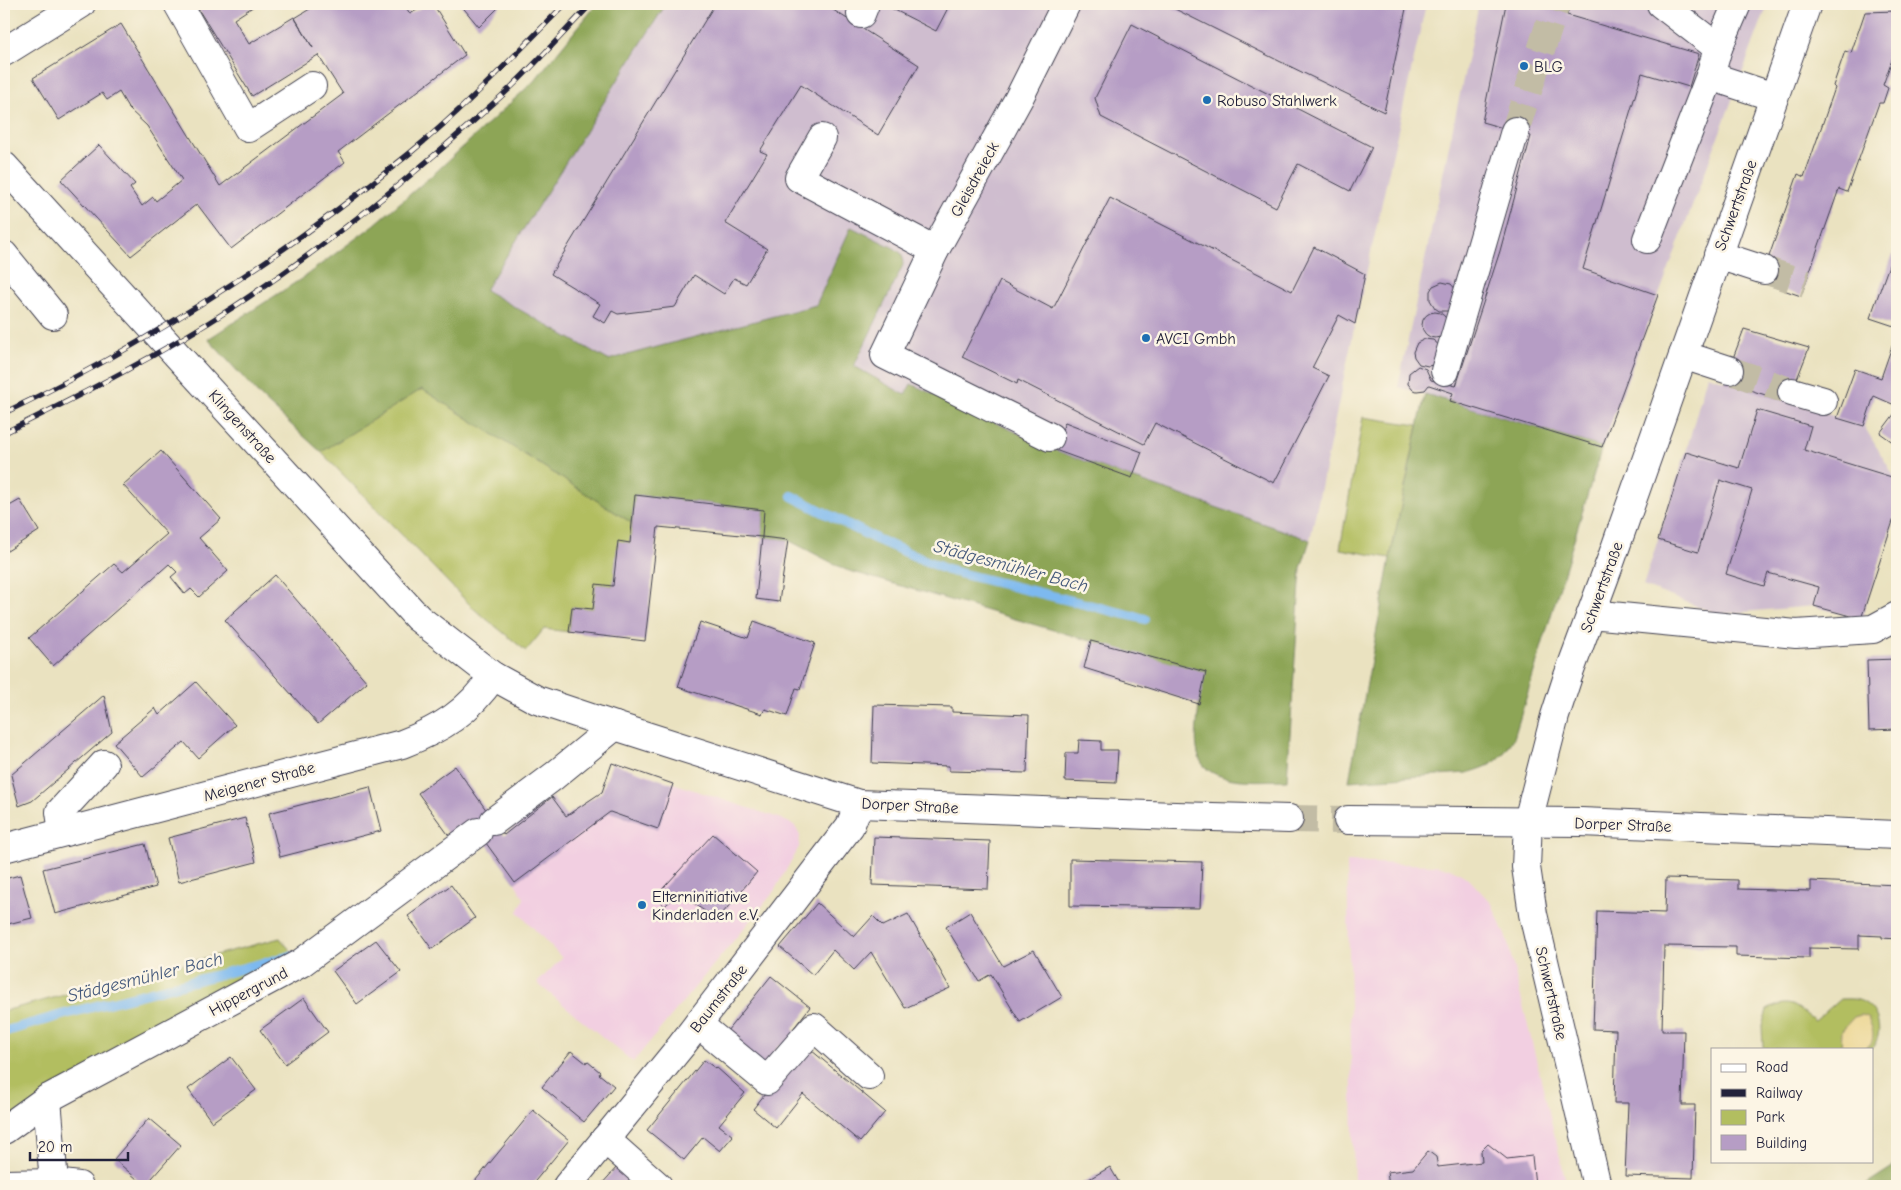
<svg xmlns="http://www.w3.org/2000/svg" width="1901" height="1190" font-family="'Comic Neue',sans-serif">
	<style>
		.built { fill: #f2cfe1 }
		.industrial { fill: #cfbdcf }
		.green { fill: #b2be60; stroke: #6a704e }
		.forest { fill: #8da556; stroke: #586448 }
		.sand { fill: #eeda9e; stroke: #887e6c }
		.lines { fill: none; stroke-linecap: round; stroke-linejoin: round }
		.stream { stroke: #7db9ef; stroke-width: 10 }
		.building { fill: #b69dc5 }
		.minor-tunnel { stroke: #c2bca5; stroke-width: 28; stroke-dasharray: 28 14; stroke-linecap: butt }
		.minor-casing { stroke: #403f4f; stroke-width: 30 }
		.minor { stroke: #fff; stroke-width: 28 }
		.rail-casing { stroke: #22223b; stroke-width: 5.5 }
		.rail { stroke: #fcf5e5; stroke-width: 4; stroke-dasharray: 11; stroke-linecap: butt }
		.poi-dot { fill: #1f6fb2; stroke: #fcf5e5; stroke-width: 2 }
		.labels { text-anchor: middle; stroke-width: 5; stroke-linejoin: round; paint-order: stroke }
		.poi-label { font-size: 16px; fill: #22223b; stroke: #fcf5e5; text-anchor: start }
		.street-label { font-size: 16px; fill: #22223b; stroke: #fcf5e5 }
		.water-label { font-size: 18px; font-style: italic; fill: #42577a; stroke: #fcf5e5 }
	</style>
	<rect width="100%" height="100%" fill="#fcf5e5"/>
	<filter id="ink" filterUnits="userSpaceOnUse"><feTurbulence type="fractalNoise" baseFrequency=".02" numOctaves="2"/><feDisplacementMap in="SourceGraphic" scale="10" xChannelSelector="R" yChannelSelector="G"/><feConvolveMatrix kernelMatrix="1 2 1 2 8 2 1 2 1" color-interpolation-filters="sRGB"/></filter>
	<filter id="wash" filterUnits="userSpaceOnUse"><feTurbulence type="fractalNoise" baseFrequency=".0096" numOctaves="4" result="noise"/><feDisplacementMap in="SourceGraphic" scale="20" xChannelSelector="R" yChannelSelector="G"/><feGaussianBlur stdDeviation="1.12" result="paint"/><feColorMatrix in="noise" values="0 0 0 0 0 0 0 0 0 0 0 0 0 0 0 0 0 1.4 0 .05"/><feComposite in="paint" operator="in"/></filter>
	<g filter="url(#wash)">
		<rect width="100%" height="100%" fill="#eae2c0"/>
		<!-- built -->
		<g class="built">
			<polygon points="612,763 779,818 794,825 800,835 799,847 773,893 633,1062 537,983 562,958 518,912 524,898 515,883 579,835 602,792"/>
			<polygon points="1347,862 1436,865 1456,871 1469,879 1492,904 1507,940 1567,1186 1354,1186"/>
		</g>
		<!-- industrial -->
		<g class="industrial">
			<polygon points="666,4 1426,4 1355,324 1310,540 1132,478 1055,450 912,384 905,395 853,366 903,265 851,228 816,305 608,361 485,290"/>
			<polygon points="1479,4 1768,4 1602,447 1450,401 1398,387"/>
			<polygon points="1707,375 1864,426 1895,478 1861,619 1814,606 1718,614 1643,586 1686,452"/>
		</g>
		<!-- green -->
		<g class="green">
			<polygon points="422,389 632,523 630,543 618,542 613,586 596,584 593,609 572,607 569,632 544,629 526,651 474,609 321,452"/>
			<polygon points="1363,417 1418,425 1390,558 1340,549"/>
			<polygon points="280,938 301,963 4,1130 4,1011"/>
			<path d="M1840,999C1848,999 1856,998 1863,1002C1880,1011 1884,1035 1871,1049H1765L1763,1047L1762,1026L1767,1010C1792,997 1795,1007 1815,1021Z"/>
		</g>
		<!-- forest -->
		<g class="forest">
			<path d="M597,4H666L485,290L608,360L816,305L851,227L894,248L902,254L903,265L854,366L905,395L911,384L1055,450L1132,478L1310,540L1301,568L1287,780C1262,780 1205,787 1198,754C1194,738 1198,720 1199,704L1091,641L846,570L788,540L762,537L764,510L635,495L632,523L422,389L321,452L263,399L208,339L301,279L374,225L437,171L534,81Z"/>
			<path d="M1425,394L1602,447L1514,738C1501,761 1492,766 1467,773L1349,781L1390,558Z"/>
			<polygon points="1897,1164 1897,1186 1863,1186"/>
		</g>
		<!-- sand -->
		<path class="sand" d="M1861,1015L1867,1017C1873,1027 1878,1044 1863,1049C1857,1051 1848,1049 1841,1049L1842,1030L1854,1017Z"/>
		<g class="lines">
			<!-- stream -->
			<g class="stream">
				<polyline points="792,496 876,539 947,570 1145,619"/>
				<polyline points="4,1033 6,1031 65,1014 291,956"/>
			</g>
		</g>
		<g id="blocks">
			<!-- building -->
			<g class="building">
				<polygon points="195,4 253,4 254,6 234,19 249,44 294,17 313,48 295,18 318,4 404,4 410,14 427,4 433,4 465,55 338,152 345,162 231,249 197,204 131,256 61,180 99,145 135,184 130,188 142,206 153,197 156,201 182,180 147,126 129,109 119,92 107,100 102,93 59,120 33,78 121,24 220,186 343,94 318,55 252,96"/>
				<polygon points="460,4 502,4 479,27"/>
				<polygon points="715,4 829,4 827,6 919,65 878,135 801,85 760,151 767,154 725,223 767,249 746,284 734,278 724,294 694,275 675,307 618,314 612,311 605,323 593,316 600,304 551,274"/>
				<polygon points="883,4 950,4 936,31"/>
				<polygon points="1165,4 1407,4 1384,112 1279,61"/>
				<polygon points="1506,4 1570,4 1567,15 1699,54 1689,87 1642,73 1583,269 1658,295 1602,447 1450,401 1453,393 1429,385 1425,390 1417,391 1413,390 1408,384 1409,373 1418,366 1426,369 1431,380 1456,386 1500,251 1531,136 1482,122"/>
				<polygon points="1897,11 1897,54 1894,54 1883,85 1888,88 1883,103 1879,103 1847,192 1839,189 1801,296 1760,282 1798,174 1804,177 1835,88 1833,86 1845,51 1851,53 1865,12"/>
				<polygon points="1132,24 1372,147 1350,191 1298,164 1276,207 1101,117 1095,98"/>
				<polygon points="1110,198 1292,291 1314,247 1365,274 1355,324 1339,315 1312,368 1329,376 1274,483 1155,423 1144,444 1018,380 1017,384 962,357 1000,281 1053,309"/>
				<polygon points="1897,243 1897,327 1870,318"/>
				<polygon points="1442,282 1451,284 1457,291 1449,311 1439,311 1435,308 1430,300 1430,291 1433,286"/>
				<circle cx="1435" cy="325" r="13"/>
				<polygon points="1744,329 1809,348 1788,402 1724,382"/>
				<polygon points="1897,332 1897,406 1874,396 1864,426 1837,418 1855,369 1881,378"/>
				<polygon points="1425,339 1433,340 1440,346 1433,365 1428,366 1419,364 1414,357 1413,352 1417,343"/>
				<polygon points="1757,410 1811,426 1804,450 1895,478 1896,512 1861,619 1814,606 1819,587 1768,573 1764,586 1726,574 1752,490 1720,480 1698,552 1658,540 1686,452 1739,468"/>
				<polygon points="1895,413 1897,415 1897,445 1880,433"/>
				<polygon points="1065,422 1142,452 1132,478 1055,450"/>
				<polygon points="161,451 221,519 199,538 228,571 199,597 191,589 185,594 171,577 177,572 169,564 53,666 29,638 114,564 123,572 167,534 123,485"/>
				<polygon points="635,495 764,510 762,537 788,540 779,602 756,599 762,537 658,527 645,641 569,632 572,607 593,609 596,584 613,586 618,541 630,543"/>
				<polygon points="20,500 39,531 4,553 4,509"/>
				<polygon points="275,575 367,682 318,724 225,620"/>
				<polygon points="754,621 815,643 800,689 796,688 787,716 765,709 762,714 678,687 700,622 748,638"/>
				<polygon points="1091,641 1206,672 1199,704 1084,668"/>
				<polygon points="1897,659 1897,729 1869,730 1867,660"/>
				<polygon points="196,682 235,725 198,758 184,742 143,777 114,743 155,708 159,715"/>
				<polygon points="104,695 112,732 32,801 19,806 11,775"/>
				<polygon points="874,705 952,707 952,712 1029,715 1027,773 949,771 949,766 872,763"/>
				<polygon points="1079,740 1101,741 1101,750 1118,750 1116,783 1065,781 1066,753 1078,753"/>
				<polygon points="612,763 673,784 658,829 610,812 515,883 470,821 450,837 418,793 455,766 504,835 552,797 566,816 602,792"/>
				<polygon points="370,787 381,831 280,857 269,813"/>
				<polygon points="245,818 256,862 179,882 168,838"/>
				<polygon points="713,834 757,872 717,920 678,892 665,906 655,897"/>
				<polygon points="874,837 990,841 988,889 872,885"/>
				<polygon points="145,844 156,887 55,914 43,869"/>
				<polygon points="1070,859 1202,862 1200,908 1070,906"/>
				<polygon points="20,875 32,918 4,925 4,879"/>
				<polygon points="1666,878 1738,880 1738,889 1811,891 1811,881 1897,885 1897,939 1882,938 1882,936 1859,935 1859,949 1809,948 1809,958 1736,956 1736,947 1664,946 1662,1031 1684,1031 1682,1105 1695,1105 1693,1178 1625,1176 1628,1103 1614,1103 1616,1030 1593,1029 1597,911 1665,913"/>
				<polygon points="451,885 475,918 432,949 408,916"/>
				<polygon points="817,903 854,937 873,916 883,926 908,914 950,988 905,1008 871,952 854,970 833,950 813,975 780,947"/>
				<polygon points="970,912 1003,966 1034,950 1062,997 1020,1022 991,974 979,981 946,927"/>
				<polygon points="376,940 401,972 357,1004 333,971"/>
				<polygon points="771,976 810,1007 793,1029 799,1035 786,1051 780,1045 762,1067 723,1036"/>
				<polygon points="304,998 328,1032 285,1064 260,1030"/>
				<polygon points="811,1050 885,1112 860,1142 803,1094 776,1128 753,1109 781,1074"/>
				<polygon points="571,1051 586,1063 587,1061 600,1072 599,1074 614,1086 584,1122 542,1087"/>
				<polygon points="231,1057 256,1090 212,1122 188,1089"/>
				<polygon points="704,1060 715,1068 716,1067 745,1093 719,1125 733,1136 720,1151 703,1137 684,1160 647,1130"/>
				<polygon points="533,1110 569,1140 531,1186 471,1186"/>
				<polygon points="149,1118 181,1145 145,1186 114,1159"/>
				<polygon points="1488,1144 1507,1159 1532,1156 1535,1185 1528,1186 1389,1186 1387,1172 1413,1169 1428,1151 1436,1157 1438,1167 1482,1162 1481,1151"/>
				<polygon points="617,1167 641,1186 600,1186"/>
				<polygon points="1110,1167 1121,1186 1084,1186 1082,1183"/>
			</g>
		</g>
	</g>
	<g filter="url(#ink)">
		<use href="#blocks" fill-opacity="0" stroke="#403f4f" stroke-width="1"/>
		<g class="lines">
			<!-- minor-tunnel -->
			<g class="minor-tunnel">
				<polyline points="1515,131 1556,4"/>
				<polyline points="1764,270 1806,284"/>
				<polyline points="1729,370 1792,392"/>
				<polyline points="1289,819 1348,820"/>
			</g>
			<defs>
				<g id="minor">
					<polyline points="178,4 248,128 312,86"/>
					<polyline points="1661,4 1718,48"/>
					<polyline points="861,14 865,4"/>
					<polyline points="4,52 81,4"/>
					<polyline points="1710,76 1718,48 1737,4"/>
					<polyline points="822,138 799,178 935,250"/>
					<polyline points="4,166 418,618 493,676 537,700 615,726 859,804 1175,816 1289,819"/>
					<polyline points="1647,239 1710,76 1774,97"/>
					<polyline points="4,255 53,315"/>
					<polyline points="1718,255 1764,270"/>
					<polyline points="1683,355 1729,370"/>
					<polyline points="1445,371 1515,131"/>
					<polyline points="1792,392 1823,401"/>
					<polyline points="1050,437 885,355 935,250 1019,98 1066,4"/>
					<polyline points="1591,614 1796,634 1873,629 1897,616"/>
					<polyline points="1348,820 1581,822 1897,835"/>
					<polyline points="494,821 554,776 615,726"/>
					<polyline points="63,832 60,812 104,764"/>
					<path d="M4,848L402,744C441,729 469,712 493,676"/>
					<polyline points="698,1024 767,1081 814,1027 869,1076"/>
					<polyline points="47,1099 54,1183"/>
					<polyline points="4,1130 47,1099 301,963 478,832"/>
					<polyline points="605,1139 658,1186"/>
					<polyline points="4,1184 54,1183 79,1186"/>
					<polyline points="567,1186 681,1046 850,826 859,804"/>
					<polyline points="1597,1186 1533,914 1526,867 1528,821 1555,716 1568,676 1611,560 1807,4"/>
				</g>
			</defs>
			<!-- minor casing -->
			<use href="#minor" class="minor-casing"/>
			<!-- minor -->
			<use href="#minor" class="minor"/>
			<defs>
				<g id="rail">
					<path d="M4,413C150,343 285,255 410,153C466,107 515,55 565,4"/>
					<path d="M4,433C83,394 161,354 235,306C328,245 414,175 496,101C530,71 560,36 591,4"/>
				</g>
			</defs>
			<!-- rail casing -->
			<use href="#rail" class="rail-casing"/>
			<!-- rail -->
			<use href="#rail" class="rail"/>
		</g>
	</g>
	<!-- markers -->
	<g class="poi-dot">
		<circle cx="1524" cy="66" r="5"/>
		<circle cx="1207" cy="100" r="5"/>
		<circle cx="1146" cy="338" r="5"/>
		<circle cx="642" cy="905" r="5"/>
	</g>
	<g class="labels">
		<!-- poi labels -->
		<g class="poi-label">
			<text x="1534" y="72">BLG</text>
			<text x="1217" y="106">Robuso Stahlwerk</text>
			<text x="1156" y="344">AVCI Gmbh</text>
			<text x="652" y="902">Elterninitiative<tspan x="652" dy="18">Kinderladen e.V.</tspan></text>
		</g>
		<!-- street labels -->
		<g class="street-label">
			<text transform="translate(974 179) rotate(-61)" y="6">Gleisdreieck</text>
			<text transform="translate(1735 205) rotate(-70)" y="6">Schwertstraße</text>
			<text transform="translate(243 426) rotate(48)" y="6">Klingenstraße</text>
			<text transform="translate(1601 587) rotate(-70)" y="6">Schwertstraße</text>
			<text transform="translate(259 781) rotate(-15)" y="6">Meigener Straße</text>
			<text transform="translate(910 805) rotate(3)" y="6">Dorper Straße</text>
			<text transform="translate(1623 824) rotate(2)" y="6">Dorper Straße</text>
			<text transform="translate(248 991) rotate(-28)" y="6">Hippergrund</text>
			<text transform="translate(1552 993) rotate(77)" y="6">Schwertstraße</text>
			<text transform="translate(718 998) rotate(-52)" y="6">Baumstraße</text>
		</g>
		<!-- water labels -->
		<g class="water-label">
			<text transform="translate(1011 566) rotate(15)" y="6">Städgesmühler Bach</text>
			<text transform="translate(145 977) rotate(-14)" y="6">Städgesmühler Bach</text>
		</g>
	</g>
	<!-- margin -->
	<rect width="1901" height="1190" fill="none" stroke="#fcf5e5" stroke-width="20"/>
	<!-- legend -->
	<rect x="1711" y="1048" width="162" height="115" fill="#fcf5e5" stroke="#a5a1a1"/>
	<rect x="1721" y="1064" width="25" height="8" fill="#ffffff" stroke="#a5a1a1"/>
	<text x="1756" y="1072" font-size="15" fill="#22223b">Road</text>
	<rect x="1721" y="1089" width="25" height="8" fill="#22223b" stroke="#a5a1a1"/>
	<text x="1756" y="1098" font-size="15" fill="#22223b">Railway</text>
	<rect x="1721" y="1110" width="25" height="15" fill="#b2be60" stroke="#a5a1a1"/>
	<text x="1756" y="1122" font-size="15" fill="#22223b">Park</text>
	<rect x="1721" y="1135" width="25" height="15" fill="#b69dc5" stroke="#a5a1a1"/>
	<text x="1756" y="1148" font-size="15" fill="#22223b">Building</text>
	<!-- scale -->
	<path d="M30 1152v8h98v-8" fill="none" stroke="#22223b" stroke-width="2.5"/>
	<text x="38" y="1152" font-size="15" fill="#22223b" stroke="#fcf5e5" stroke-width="4" paint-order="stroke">20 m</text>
</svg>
